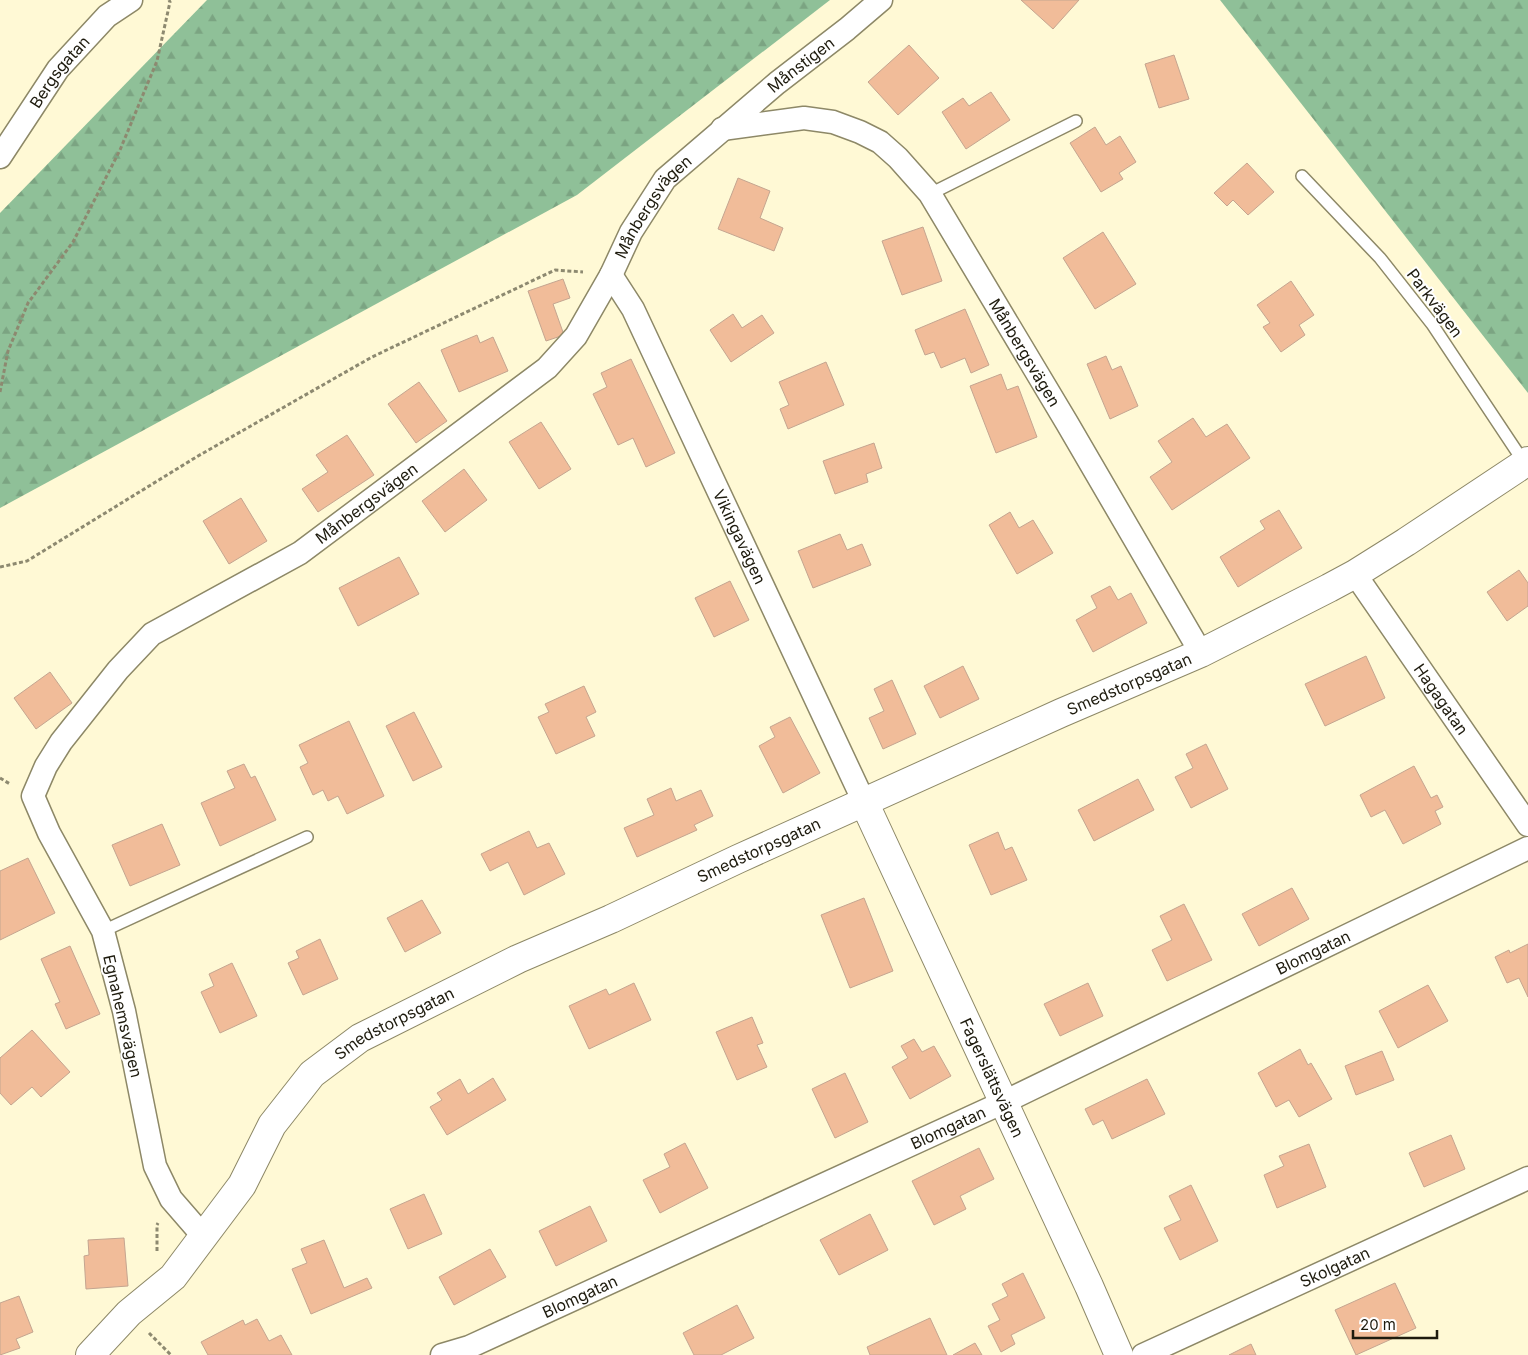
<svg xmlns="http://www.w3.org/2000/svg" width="1528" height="1355" font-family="Inter,sans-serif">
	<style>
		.forest { fill: url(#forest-firs) }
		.building { fill: #f1bc99; stroke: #c4a590 }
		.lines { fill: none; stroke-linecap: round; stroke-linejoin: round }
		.service-casing { stroke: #8d8867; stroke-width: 14 }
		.minor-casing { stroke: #8d8867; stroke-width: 25 }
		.tertiary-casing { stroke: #8d8867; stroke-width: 30 }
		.path { stroke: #8d8970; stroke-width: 3; stroke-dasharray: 4 2.5; stroke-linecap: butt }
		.service { stroke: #fff; stroke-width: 11 }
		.minor { stroke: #fff; stroke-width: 22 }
		.tertiary { stroke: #fff; stroke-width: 28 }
		.labels { text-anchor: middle; stroke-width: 4; stroke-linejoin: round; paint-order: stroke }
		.street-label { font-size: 16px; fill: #1e1b0e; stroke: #fff }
	</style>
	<defs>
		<pattern id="forest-firs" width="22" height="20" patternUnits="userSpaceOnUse" patternTransform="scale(1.25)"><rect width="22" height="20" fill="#8fc098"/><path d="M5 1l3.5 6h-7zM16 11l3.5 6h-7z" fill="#7ba482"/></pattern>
	</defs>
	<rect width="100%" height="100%" fill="#fff9d5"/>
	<!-- forest -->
	<g class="forest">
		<polygon points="207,0 830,0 577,195 0,508 0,213"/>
		<polygon points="1220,0 1528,0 1528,393"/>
	</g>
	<!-- building -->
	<g class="building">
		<polygon points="1021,0 1079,0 1053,29"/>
		<polygon points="909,45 939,78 898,115 868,82"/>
		<polygon points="1174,55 1189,99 1159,108 1145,64"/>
		<polygon points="991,92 1010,120 966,149 942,112 963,98 969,106"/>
		<polygon points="1095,127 1106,145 1120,136 1136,162 1119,173 1123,179 1101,192 1070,143"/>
		<polygon points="1247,163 1274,192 1248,215 1233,200 1227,206 1214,193"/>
		<polygon points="738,178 770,191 760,218 783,228 774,251 718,229"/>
		<polygon points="923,227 942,281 902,295 882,241"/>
		<polygon points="1103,232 1136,284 1095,309 1063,258"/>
		<polygon points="563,279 570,298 553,304 564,335 546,341 528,291"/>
		<polygon points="1291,281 1314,315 1299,325 1305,335 1281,352 1263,327 1270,323 1257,305"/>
		<polygon points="965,309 989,365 971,373 965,358 941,368 934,352 925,355 915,330"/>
		<polygon points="733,314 742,328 762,315 774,333 731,362 710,330"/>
		<polygon points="477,335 480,343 493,337 508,371 459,392 441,350"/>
		<polygon points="1106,356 1112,370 1121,366 1138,406 1110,419 1087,364"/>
		<polygon points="631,359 675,453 646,467 633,438 618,445 593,394 607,387 601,373"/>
		<polygon points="826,362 844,405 788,429 780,409 789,405 779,382"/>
		<polygon points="1001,374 1007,390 1018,386 1037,437 996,453 970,386"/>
		<polygon points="419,382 447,421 416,443 388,404"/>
		<polygon points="1193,418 1206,437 1227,424 1250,458 1172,510 1150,477 1172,462 1158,441"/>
		<polygon points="541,422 571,469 539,489 509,442"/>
		<polygon points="347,435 374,475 318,512 302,489 328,472 316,455"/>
		<polygon points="874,443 882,468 866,474 868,482 835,494 823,461"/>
		<polygon points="464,469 487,500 445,532 422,501"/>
		<polygon points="241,498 267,541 229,564 203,521"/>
		<polygon points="1279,510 1302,548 1238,587 1220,557 1265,529 1260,521"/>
		<polygon points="1010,512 1019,528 1033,520 1053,553 1017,574 989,525"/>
		<polygon points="840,534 847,550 862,544 871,565 813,588 798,551"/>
		<polygon points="399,557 419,594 358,626 339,588"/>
		<polygon points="1519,570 1528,583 1528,606 1507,621 1487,592"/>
		<polygon points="730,581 749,620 714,637 695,598"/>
		<polygon points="1110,586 1118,600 1131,593 1147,623 1093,652 1076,620 1097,608 1091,596"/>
		<polygon points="1366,656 1385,698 1325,726 1305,684"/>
		<polygon points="963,666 979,699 940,718 924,686"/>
		<polygon points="50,672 72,703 36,729 14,698"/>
		<polygon points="892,680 916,734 883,749 869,718 884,711 874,689"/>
		<polygon points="584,686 596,712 586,717 595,736 556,754 538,717 549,712 545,704"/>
		<polygon points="414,712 442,767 413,781 386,726"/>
		<polygon points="790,717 820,773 783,793 759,746 775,737 770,727"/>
		<polygon points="349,721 384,796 347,814 338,796 328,801 323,790 313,795 300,767 308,763 299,745"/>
		<polygon points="1206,744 1228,789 1191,808 1175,777 1193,768 1186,754"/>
		<polygon points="244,764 251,778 255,776 276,820 220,846 201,803 235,788 227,771"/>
		<polygon points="1414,766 1431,798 1437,795 1443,807 1435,811 1441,824 1403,844 1385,810 1371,817 1360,795"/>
		<polygon points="1138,779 1154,810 1094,841 1078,810"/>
		<polygon points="671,788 676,801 701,790 713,816 694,825 697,830 637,857 624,828 654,815 647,799"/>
		<polygon points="162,824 180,865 130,886 112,845"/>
		<polygon points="529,831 537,848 549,843 565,874 524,895 508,862 490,871 481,854"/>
		<polygon points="998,832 1005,850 1012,847 1027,880 991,895 969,845"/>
		<polygon points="28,858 55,913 0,940 0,871"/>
		<polygon points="1292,888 1309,919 1259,946 1242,914"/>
		<polygon points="864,898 893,971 850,988 821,915"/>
		<polygon points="422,900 441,933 405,952 387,918"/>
		<polygon points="1184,904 1212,960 1167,981 1152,950 1172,940 1160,916"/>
		<polygon points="320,939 338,979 303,995 288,963 299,958 296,951"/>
		<polygon points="1528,944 1528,997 1519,978 1507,983 1495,957 1509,950 1510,953"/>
		<polygon points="70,946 100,1014 66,1029 55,1004 60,1002 41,959"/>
		<polygon points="232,963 257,1016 220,1033 201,992 214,986 209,974"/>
		<polygon points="634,983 651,1020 589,1049 569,1006 606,989 609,995"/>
		<polygon points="1088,983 1103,1016 1060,1036 1044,1004"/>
		<polygon points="1428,985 1448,1021 1398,1048 1379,1011"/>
		<polygon points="752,1017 763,1043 757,1045 767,1067 737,1080 716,1032"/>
		<polygon points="32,1030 70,1072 41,1097 32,1087 11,1105 0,1093 0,1058"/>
		<polygon points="914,1039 922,1052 934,1046 951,1076 910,1099 892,1067 908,1058 901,1046"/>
		<polygon points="1300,1049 1308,1065 1311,1063 1332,1099 1299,1117 1289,1100 1276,1107 1258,1073"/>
		<polygon points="1382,1051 1394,1080 1356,1095 1345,1066"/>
		<polygon points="845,1073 868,1122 835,1138 812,1089"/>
		<polygon points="493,1078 506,1100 447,1135 430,1107 442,1100 437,1093 460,1079 468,1094"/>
		<polygon points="1147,1079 1165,1114 1112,1139 1103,1120 1093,1125 1085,1109"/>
		<polygon points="1451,1135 1465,1169 1424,1187 1409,1153"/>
		<polygon points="685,1143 708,1188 660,1213 643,1180 670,1167 664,1154"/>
		<polygon points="1309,1144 1326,1187 1277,1208 1264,1175 1284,1166 1279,1156"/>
		<polygon points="979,1148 994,1179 960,1196 966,1209 934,1225 912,1181"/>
		<polygon points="1191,1185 1218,1241 1180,1260 1164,1228 1181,1220 1169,1196"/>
		<polygon points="424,1194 442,1234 408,1249 390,1209"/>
		<polygon points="590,1206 607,1241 556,1266 539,1231"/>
		<polygon points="870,1214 888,1250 839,1275 820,1240"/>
		<polygon points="124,1238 128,1286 86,1289 84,1256 89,1255 88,1240"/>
		<polygon points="324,1240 344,1288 367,1278 372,1288 311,1314 292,1269 307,1263 301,1249"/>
		<polygon points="490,1249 506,1277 454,1305 439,1277"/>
		<polygon points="1023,1273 1045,1318 1011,1335 1015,1344 1001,1352 988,1326 1000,1320 992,1304 1008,1296 1002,1284"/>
		<polygon points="1395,1283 1416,1328 1356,1355 1335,1310"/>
		<polygon points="19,1296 33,1332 16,1339 20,1348 0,1355 0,1303"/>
		<polygon points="737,1305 754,1338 721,1355 694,1355 683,1333"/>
		<polygon points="930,1318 947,1355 870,1355 867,1347"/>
		<polygon points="257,1319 269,1341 281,1335 292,1355 208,1355 201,1342 243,1320 245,1325"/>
		<polygon points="975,1343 982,1355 953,1355"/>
		<polygon points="1251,1344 1256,1355 1229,1355"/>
	</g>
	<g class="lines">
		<defs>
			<g id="service">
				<polyline points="1302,176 1380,258 1432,324 1525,464"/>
				<polyline points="930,194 1076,121"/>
				<polyline points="103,931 307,837"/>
			</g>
			<g id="minor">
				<path id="s1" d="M722,129L804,118L833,122L860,132L880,142L898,158L930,194L1067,423L1201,653"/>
				<path id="s2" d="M0,157L58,69L107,16L131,0"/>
				<path id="s3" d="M611,275L633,309L864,802"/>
				<path id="s4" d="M1355,574L1528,825"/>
				<path id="s5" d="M204,1237L171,1199L155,1166L124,1011L103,931L49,833L33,796L46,766L61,742L118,670L152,634L300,553L547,368L576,336L611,275L631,232L665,179L777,83L847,29L881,0"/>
				<path id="s6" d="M442,1355L469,1347L1004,1102L1528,848"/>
				<path id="s7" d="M1143,1355L1528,1178"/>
			</g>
			<g id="tertiary">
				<path id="s8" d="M864,802L1089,1286L1119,1355"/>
				<path id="s9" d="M90,1355L129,1313L173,1277L242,1185L272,1125L312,1074L360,1038L518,959L611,919L738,859L1061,713L1201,653L1329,588L1355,574L1406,542L1528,461"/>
			</g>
		</defs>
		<!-- service casing -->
		<use href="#service" class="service-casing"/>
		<!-- minor casing -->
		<use href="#minor" class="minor-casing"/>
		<!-- tertiary casing -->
		<use href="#tertiary" class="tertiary-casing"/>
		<!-- path -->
		<g class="path">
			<polyline points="0,392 8,351 28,303 73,242 120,150 157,61 170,2 169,0"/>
			<polyline points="0,567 27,561 198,456 372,357 555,270 583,272"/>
			<polyline points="0,778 10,784"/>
			<polyline points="157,1251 157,1225 158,1223"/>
			<polyline points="149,1333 171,1355"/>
		</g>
		<!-- service -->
		<use href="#service" class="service"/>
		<!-- minor -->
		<use href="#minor" class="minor"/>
		<!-- tertiary -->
		<use href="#tertiary" class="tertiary"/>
	</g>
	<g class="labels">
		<!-- street labels -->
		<g class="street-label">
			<text dy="6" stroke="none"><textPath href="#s5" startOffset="1561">Månstigen</textPath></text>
			<text dy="6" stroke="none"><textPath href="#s2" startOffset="104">Bergsgatan</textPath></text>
			<text dy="6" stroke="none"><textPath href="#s5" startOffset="1354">Månbergsvägen</textPath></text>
			<text transform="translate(1435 303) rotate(53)" y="6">Parkvägen</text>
			<text dy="6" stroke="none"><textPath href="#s1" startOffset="420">Månbergsvägen</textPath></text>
			<text dy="6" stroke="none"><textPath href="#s5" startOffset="934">Månbergsvägen</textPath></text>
			<text dy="6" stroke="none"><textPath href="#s3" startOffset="292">Vikingavägen</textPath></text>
			<text dy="6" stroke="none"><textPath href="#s9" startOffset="1268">Smedstorpsgatan</textPath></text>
			<text dy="6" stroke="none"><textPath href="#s4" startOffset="152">Hagagatan</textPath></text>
			<text dy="6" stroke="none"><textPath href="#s9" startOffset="862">Smedstorpsgatan</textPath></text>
			<text dy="6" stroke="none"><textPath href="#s6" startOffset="960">Blomgatan</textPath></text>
			<text transform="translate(123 1016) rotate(77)" y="6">Egnahemsvägen</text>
			<text dy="6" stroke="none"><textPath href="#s9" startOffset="458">Smedstorpsgatan</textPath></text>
			<text dy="6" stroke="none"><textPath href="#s8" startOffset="304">Fagerslättsvägen</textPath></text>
			<text dy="6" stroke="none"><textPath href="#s6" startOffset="555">Blomgatan</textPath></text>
			<text dy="6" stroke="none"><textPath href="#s7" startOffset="211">Skolgatan</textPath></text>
			<text dy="6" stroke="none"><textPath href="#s6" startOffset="150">Blomgatan</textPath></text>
		</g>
	</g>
	<!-- scale -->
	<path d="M1353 1330v8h84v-8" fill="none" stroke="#1e1b0e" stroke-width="2.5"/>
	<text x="1360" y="1330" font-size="15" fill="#1e1b0e" stroke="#ffffff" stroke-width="4" paint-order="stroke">20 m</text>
</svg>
